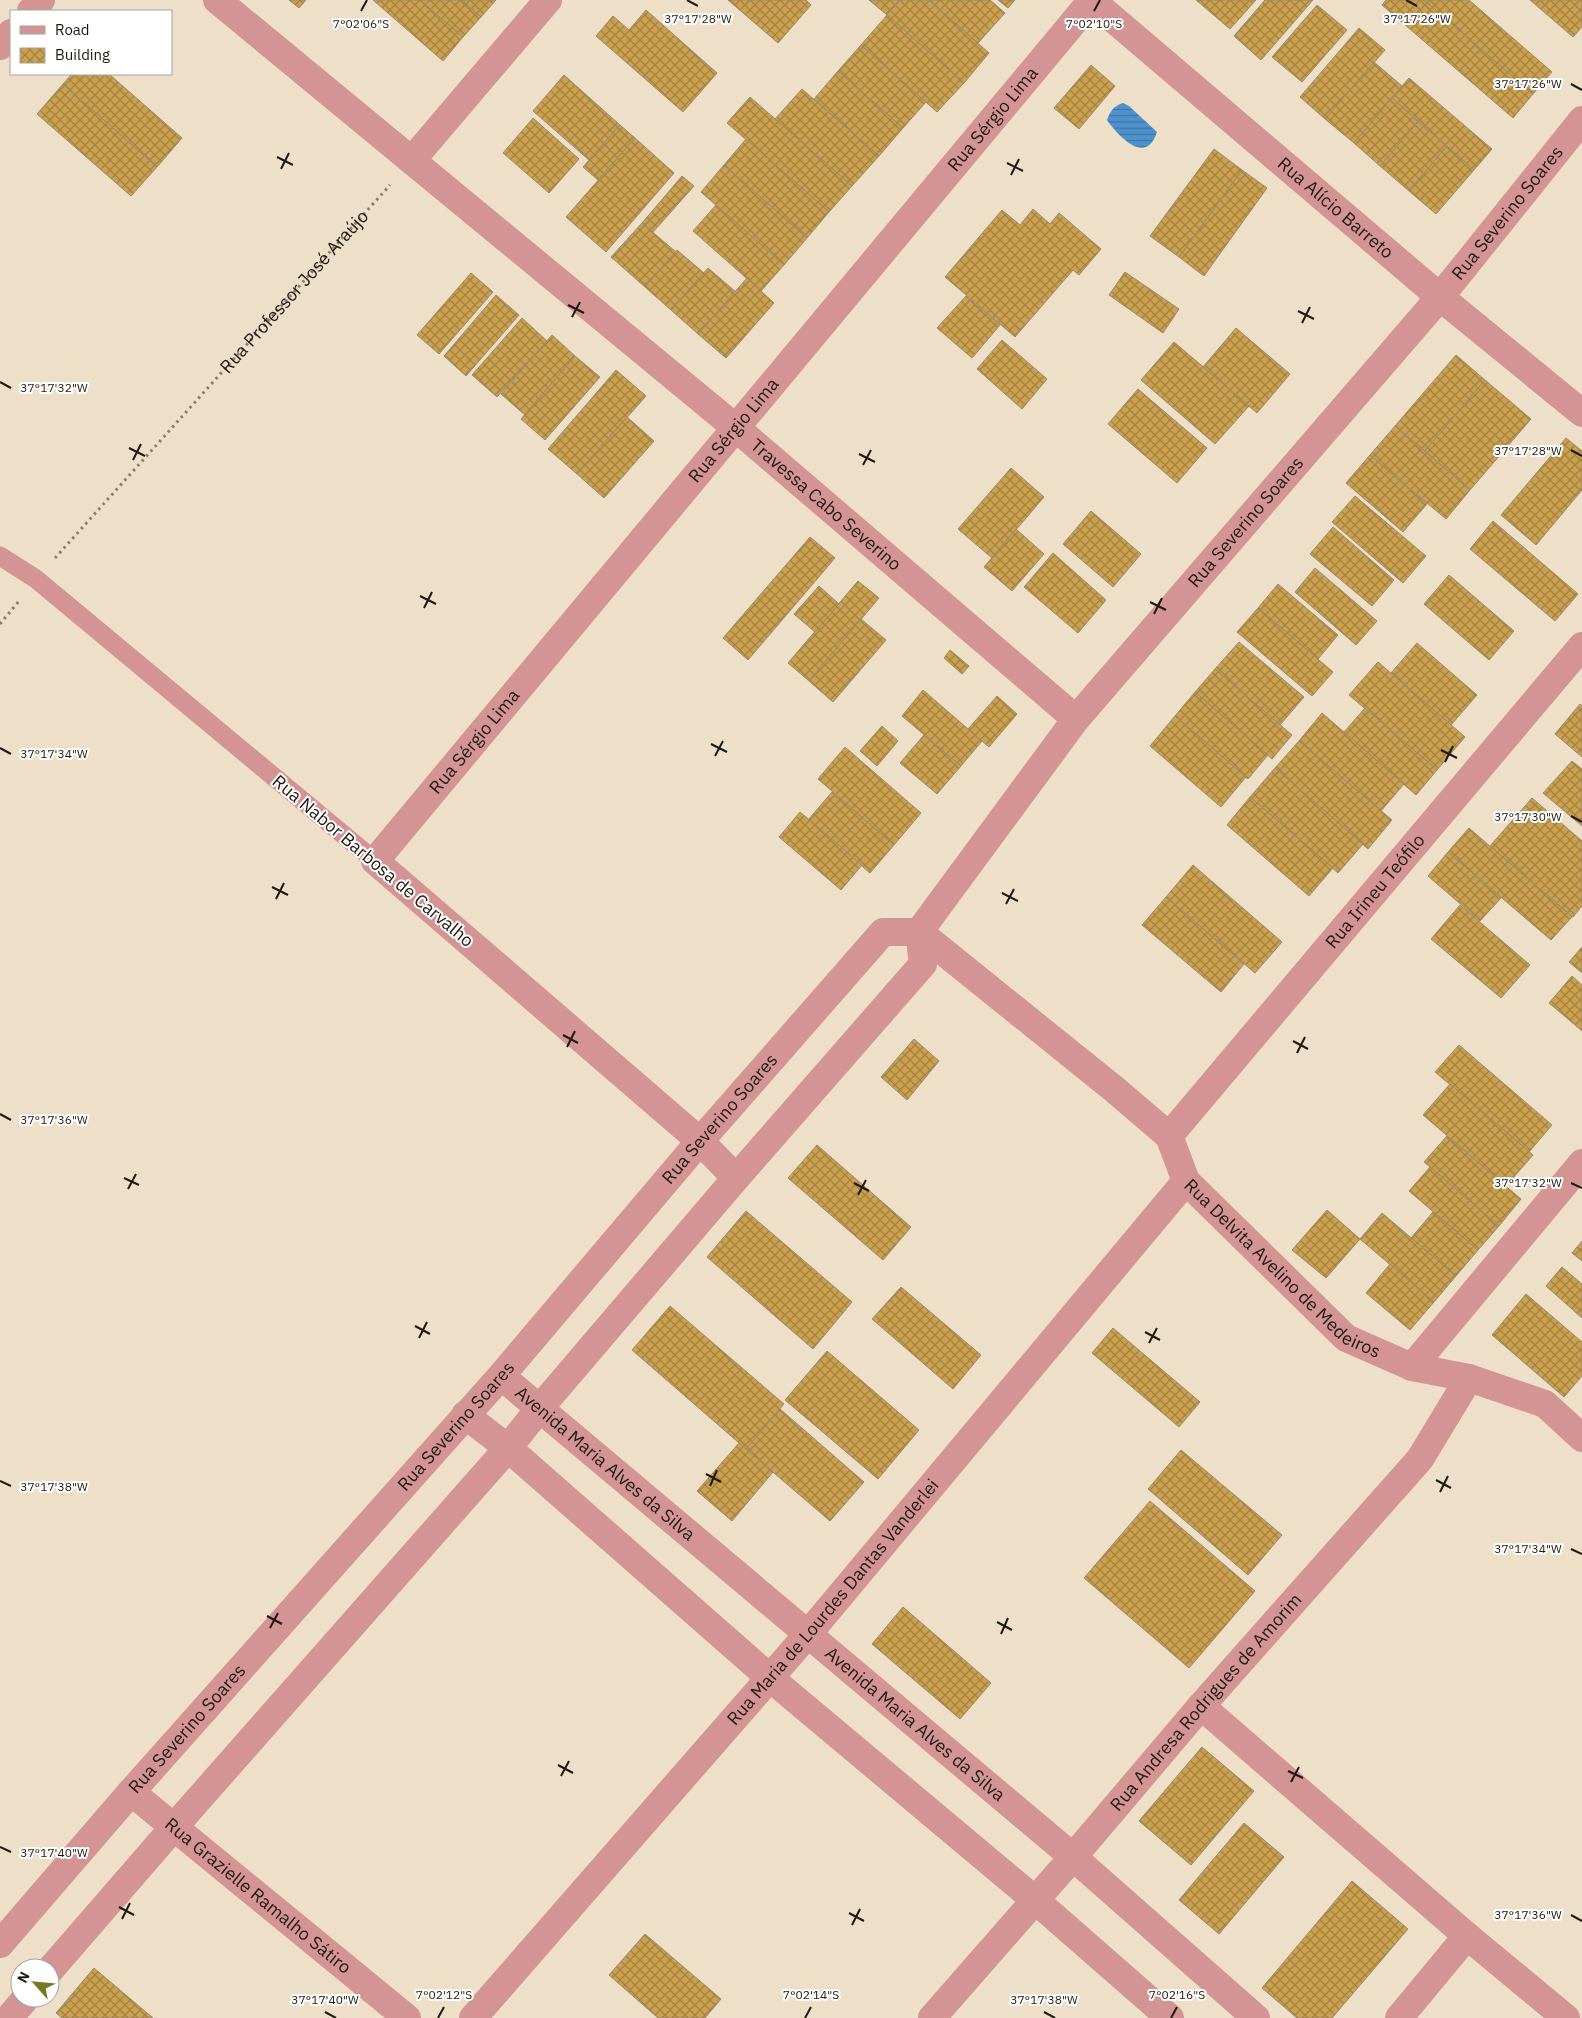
<svg xmlns="http://www.w3.org/2000/svg" width="1582" height="2018" font-family="'IBM Plex Sans',sans-serif">
	<style>
		.water { fill: url(#water-rules) }
		.building { fill: url(#building-cross-hatch); stroke: #968a73 }
		.lines { fill: none; stroke-linecap: round; stroke-linejoin: round }
		.path { stroke: #887f6f; stroke-width: 3; stroke-dasharray: 2.5 4; stroke-linecap: butt }
		.service { stroke: #d49493; stroke-width: 19 }
		.minor { stroke: #d49493; stroke-width: 28 }
		.ticks { fill: none; stroke: #1e1911; stroke-width: 2 }
		.labels { text-anchor: middle; stroke-width: 4; stroke-linejoin: round; paint-order: stroke }
		.street-label { font-size: 18px; fill: #1e1911; stroke: #fff }
		.ticks-label { font-size: 12px; text-anchor: middle; fill: #1e1911; stroke: #fff; stroke-width: 4; stroke-linejoin: round; paint-order: stroke }
	</style>
	<defs>
		<pattern id="water-rules" width="6" height="5" patternUnits="userSpaceOnUse" patternTransform="scale(1.25)"><rect width="6" height="5" fill="#4d92cc"/><path d="M0 2.5h6" fill="none" stroke="#3f76a4"/></pattern>
		<pattern id="building-cross-hatch" width="8" height="8" patternUnits="userSpaceOnUse" patternTransform="scale(1.25)"><rect width="8" height="8" fill="#cba04e"/><path d="M0 0l8 8M0 8l8-8" fill="none" stroke="#a4823f"/></pattern>
	</defs>
	<rect width="100%" height="100%" fill="#eee0c8"/>
	<!-- water -->
	<path class="water" d="M1123,103L1129,106L1157,132C1146,166 1119,137 1107,120C1110,111 1114,106 1123,103Z"/>
	<!-- building -->
	<g class="building">
		<polygon points="289,0 306,0 299,8"/>
		<polygon points="373,0 420,0 463,37 443,61"/>
		<polygon points="420,0 462,0 481,17 463,37"/>
		<polygon points="462,0 496,0 481,17"/>
		<polygon points="728,0 806,0 811,5 778,43"/>
		<polygon points="869,0 900,0 887,15"/>
		<polygon points="900,0 929,0 989,53 964,83 887,15"/>
		<polygon points="929,0 990,0 1005,13 978,43"/>
		<polygon points="998,0 1015,0 1008,8"/>
		<polygon points="1196,0 1256,0 1230,29"/>
		<polygon points="1265,0 1313,0 1261,60 1234,36"/>
		<polygon points="1386,0 1424,0 1533,94 1513,118 1382,5"/>
		<polygon points="1424,0 1469,0 1552,72 1533,94"/>
		<polygon points="1530,0 1582,0 1582,27 1573,37"/>
		<polygon points="1317,5 1347,30 1302,82 1272,57"/>
		<polygon points="646,10 717,73 683,112 596,36 613,16 629,30"/>
		<polygon points="887,15 964,83 937,112 861,45"/>
		<polygon points="1359,28 1385,50 1325,119 1300,97"/>
		<polygon points="861,45 926,102 903,128 838,71"/>
		<polygon points="1374,62 1402,86 1354,143 1325,119"/>
		<polygon points="1091,65 1115,86 1079,129 1054,108"/>
		<polygon points="838,71 903,128 879,156 814,99"/>
		<polygon points="72,74 109,74 182,138 157,167 63,84"/>
		<polygon points="564,75 620,125 589,160 533,111"/>
		<polygon points="1409,78 1492,149 1474,170 1392,98"/>
		<polygon points="63,84 157,167 131,196 37,114"/>
		<polygon points="802,89 879,156 852,186 775,119"/>
		<polygon points="750,97 852,186 829,212 727,123"/>
		<polygon points="1392,98 1418,122 1380,166 1354,143"/>
		<polygon points="533,118 579,159 549,193 503,153"/>
		<polygon points="1418,122 1447,146 1409,191 1380,166"/>
		<polygon points="620,125 635,138 598,180 583,167"/>
		<polygon points="635,138 674,173 606,252 566,217"/>
		<polygon points="746,139 829,212 807,238 724,165"/>
		<polygon points="1447,146 1474,170 1436,214 1409,191"/>
		<polygon points="1214,149 1242,170 1179,257 1150,236"/>
		<polygon points="724,165 807,238 784,265 701,192"/>
		<polygon points="1242,170 1267,188 1204,276 1179,257"/>
		<polygon points="682,176 694,186 653,232 642,223"/>
		<polygon points="716,205 784,265 761,291 693,231"/>
		<polygon points="1033,209 1050,224 1059,213 1101,249 1079,275 1073,270 1015,337 945,277 1002,210 1020,225"/>
		<polygon points="642,223 676,252 645,287 611,257"/>
		<polygon points="677,250 704,273 671,310 645,287"/>
		<polygon points="708,268 736,292 698,334 671,310"/>
		<polygon points="1125,272 1179,309 1163,333 1109,295"/>
		<polygon points="471,273 493,292 439,354 417,335"/>
		<polygon points="747,278 774,303 726,358 698,334"/>
		<polygon points="496,295 519,315 466,376 444,356"/>
		<polygon points="966,296 1000,325 972,358 937,328"/>
		<polygon points="522,318 547,341 497,397 472,375"/>
		<polygon points="1236,328 1290,374 1257,413 1203,367"/>
		<polygon points="552,335 575,356 525,415 501,394"/>
		<polygon points="1002,340 1047,379 1022,409 977,369"/>
		<polygon points="1174,342 1249,406 1215,444 1141,380"/>
		<polygon points="1456,355 1485,380 1425,451 1395,426"/>
		<polygon points="575,356 600,377 545,440 521,419"/>
		<polygon points="616,370 646,396 577,474 548,449"/>
		<polygon points="1485,380 1531,419 1470,490 1425,451"/>
		<polygon points="1138,389 1207,448 1177,483 1108,424"/>
		<polygon points="627,417 654,441 604,498 577,474"/>
		<polygon points="1395,426 1470,490 1446,519 1370,455"/>
		<polygon points="1566,438 1582,451 1582,490 1536,545 1501,515"/>
		<polygon points="1370,455 1427,504 1403,532 1346,483"/>
		<polygon points="1011,468 1044,497 992,558 958,529"/>
		<polygon points="1355,496 1426,556 1403,583 1332,522"/>
		<polygon points="1091,511 1141,554 1113,587 1063,544"/>
		<polygon points="1493,521 1578,594 1555,621 1470,549"/>
		<polygon points="1333,527 1394,580 1372,606 1310,554"/>
		<polygon points="1016,529 1044,554 1012,591 984,567"/>
		<polygon points="810,537 835,558 748,660 723,638"/>
		<polygon points="1053,553 1106,600 1078,633 1024,587"/>
		<polygon points="1315,568 1377,621 1356,645 1295,592"/>
		<polygon points="1449,575 1514,631 1489,660 1424,604"/>
		<polygon points="858,581 879,598 809,681 788,663"/>
		<polygon points="1278,584 1338,635 1318,659 1258,608"/>
		<polygon points="819,586 839,604 815,632 794,614"/>
		<polygon points="1258,608 1333,672 1312,696 1237,632"/>
		<polygon points="861,619 886,640 833,702 809,681"/>
		<polygon points="1239,642 1304,697 1280,725 1215,669"/>
		<polygon points="1417,643 1477,695 1451,725 1391,673"/>
		<polygon points="950,650 969,666 962,674 944,658"/>
		<polygon points="1378,662 1465,737 1437,770 1349,695"/>
		<polygon points="1215,669 1292,735 1272,759 1195,692"/>
		<polygon points="923,690 982,741 961,766 902,716"/>
		<polygon points="1195,692 1268,755 1248,779 1175,716"/>
		<polygon points="997,696 1017,714 989,747 968,729"/>
		<polygon points="1580,704 1582,706 1582,757 1555,734"/>
		<polygon points="1365,708 1437,770 1416,795 1344,732"/>
		<polygon points="1322,713 1404,784 1381,811 1299,741"/>
		<polygon points="1175,716 1246,777 1221,807 1150,746"/>
		<polygon points="882,726 898,741 877,766 860,751"/>
		<polygon points="924,735 961,766 937,794 900,763"/>
		<polygon points="1299,741 1392,820 1368,849 1275,768"/>
		<polygon points="845,747 921,813 894,845 818,779"/>
		<polygon points="1572,761 1582,769 1582,826 1543,793"/>
		<polygon points="1275,768 1363,844 1338,873 1250,797"/>
		<polygon points="832,792 894,845 870,873 808,820"/>
		<polygon points="1250,797 1333,868 1309,896 1227,825"/>
		<polygon points="1532,798 1582,841 1582,906 1573,917 1490,846"/>
		<polygon points="800,812 862,865 841,890 779,837"/>
		<polygon points="1469,828 1572,917 1551,940 1448,852"/>
		<polygon points="1448,852 1501,898 1480,921 1428,876"/>
		<polygon points="1193,865 1282,942 1255,973 1166,897"/>
		<polygon points="1166,897 1244,964 1221,992 1142,925"/>
		<polygon points="1460,905 1530,965 1501,998 1431,939"/>
		<polygon points="1582,947 1582,973 1569,962"/>
		<polygon points="1572,976 1582,985 1582,1031 1549,1003"/>
		<polygon points="914,1039 939,1061 907,1100 881,1077"/>
		<polygon points="1459,1045 1552,1125 1529,1152 1435,1072"/>
		<polygon points="1450,1084 1533,1155 1506,1186 1423,1115"/>
		<polygon points="1447,1136 1521,1199 1499,1226 1424,1162"/>
		<polygon points="817,1145 911,1227 883,1260 788,1178"/>
		<polygon points="1430,1167 1499,1226 1478,1250 1409,1191"/>
		<polygon points="1327,1210 1360,1239 1326,1278 1292,1250"/>
		<polygon points="746,1211 852,1302 813,1349 707,1257"/>
		<polygon points="1433,1212 1478,1250 1456,1276 1411,1238"/>
		<polygon points="1382,1213 1456,1276 1434,1302 1360,1239"/>
		<polygon points="1582,1241 1582,1261 1572,1253"/>
		<polygon points="1390,1264 1434,1302 1410,1330 1366,1293"/>
		<polygon points="1562,1267 1582,1284 1582,1318 1546,1286"/>
		<polygon points="901,1287 981,1355 953,1389 872,1319"/>
		<polygon points="1526,1294 1582,1342 1582,1376 1564,1397 1492,1335"/>
		<polygon points="670,1306 784,1404 746,1449 632,1350"/>
		<polygon points="1113,1328 1200,1402 1179,1427 1092,1353"/>
		<polygon points="827,1351 919,1430 878,1479 785,1400"/>
		<polygon points="780,1409 864,1482 830,1521 746,1449"/>
		<polygon points="739,1443 773,1472 732,1521 697,1491"/>
		<polygon points="1181,1450 1282,1535 1248,1575 1148,1489"/>
		<polygon points="1150,1501 1255,1591 1189,1668 1084,1578"/>
		<polygon points="903,1607 991,1683 960,1719 872,1644"/>
		<polygon points="1202,1747 1254,1791 1191,1865 1139,1821"/>
		<polygon points="1244,1823 1284,1857 1219,1934 1179,1900"/>
		<polygon points="1352,1881 1408,1929 1332,2018 1297,2018 1262,1988"/>
		<polygon points="645,1934 721,1999 705,2018 658,2018 609,1975"/>
		<polygon points="94,1968 153,2018 62,2018 56,2013"/>
	</g>
	<g class="lines">
		<!-- path -->
		<g class="path">
			<path id="s1" d="M55,558L390,185"/>
			<polyline points="0,624 19,601"/>
		</g>
		<!-- service -->
		<polyline class="service" points="0,556 36,579 375,861"/>
		<!-- minor -->
		<g class="minor">
			<path id="s2" d="M217,0L736,428L1076,719"/>
			<path id="s3" d="M1091,0L1440,297L1582,413"/>
			<polyline points="31,11 41,0"/>
			<polyline points="0,46 11,33"/>
			<polyline points="412,160 548,0"/>
			<path id="s4" d="M919,932L1114,1089L1169,1136L1186,1181L1346,1338L1412,1367L1469,1378L1545,1404L1582,1438"/>
			<path id="s5" d="M1169,1136L1582,646"/>
			<path id="s6" d="M736,1178L700,1141L375,861L1092,0"/>
			<polyline points="1412,1367 1582,1163"/>
			<path id="s7" d="M501,1376L1073,1857L1256,2018"/>
			<polyline points="465,1415 508,1448 770,1678 1035,1900 1170,2018"/>
			<polyline points="1201,1706 1467,1936 1566,2018"/>
			<path id="s8" d="M131,1792L407,2018"/>
			<path id="s9" d="M0,1944L131,1792L501,1376L700,1141L883,932H919"/>
			<path id="s10" d="M50,1970L174,1827L508,1448L539,1409L736,1178L923,964L919,932L1076,719L1440,297L1582,120"/>
			<polyline points="9,2018 26,1998"/>
			<path id="s11" d="M473,2018L808,1634L1186,1181"/>
			<path id="s12" d="M932,2018L1073,1857L1201,1706L1420,1459L1469,1378"/>
			<polyline points="1399,2018 1467,1936"/>
		</g>
	</g>
	<!-- ticks -->
	<path class="ticks" d="M687,0L698,6M1406,0L1417,6M361,11L367,0M1094,11L1100,0M1571,84L1582,90M277,157L293,165M1007,163L1023,171M281,169L289,153M1011,175L1019,159M568,305L584,313M1298,311L1314,319M572,317L580,302M1302,323L1310,307M0,382L11,388M129,448L145,456M1571,450L1582,456M859,454L875,462M133,460L141,444M863,465L871,450M420,596L436,604M1150,602L1166,610M424,608L432,592M1154,614L1162,598M711,744L727,752M0,748L11,754M1441,750L1457,758M715,756L723,741M1445,762L1453,746M1571,816L1582,822M272,887L288,895M1002,893L1018,901M276,899L284,883M1006,904L1014,889M563,1035L578,1043M1293,1041L1308,1049M567,1047L575,1031M1297,1053L1305,1037M0,1114L11,1120M124,1178L139,1185M854,1183L869,1191M1571,1183L1582,1188M128,1189L136,1174M858,1195L866,1180M415,1326L430,1334M1145,1332L1160,1340M419,1338L427,1322M1149,1343L1157,1328M706,1474L721,1482M1436,1480L1451,1488M0,1481L11,1486M710,1486L717,1470M1440,1492L1448,1476M1571,1549L1582,1554M267,1616L282,1624M997,1622L1012,1630M270,1628L278,1613M1001,1634L1008,1618M558,1765L573,1773M1288,1771L1303,1778M561,1776L569,1761M1291,1782L1299,1767M0,1847L11,1852M119,1907L134,1915M849,1913L864,1921M1571,1915L1582,1921M122,1919L130,1903M852,1925L860,1909M325,2012L336,2018M1044,2012L1055,2018M438,2018L444,2007M805,2018L811,2007M1171,2018L1177,2007"/>
	<g class="labels">
		<!-- street labels -->
		<g class="street-label">
			<text dy="6" stroke="none"><textPath href="#s6" startOffset="1446">Rua Sérgio Lima</textPath></text>
			<text dy="6" stroke="none"><textPath href="#s3" startOffset="321">Rua Alício Barreto</textPath></text>
			<text dy="6" stroke="none"><textPath href="#s10" startOffset="2294">Rua Severino Soares</textPath></text>
			<text dy="6" stroke="none"><textPath href="#s1" startOffset="358">Rua Professor José Araújo</textPath></text>
			<text dy="6" stroke="none"><textPath href="#s6" startOffset="1041">Rua Sérgio Lima</textPath></text>
			<text dy="6" stroke="none"><textPath href="#s2" startOffset="791">Travessa Cabo Severino</textPath></text>
			<text dy="6" stroke="none"><textPath href="#s10" startOffset="1889">Rua Severino Soares</textPath></text>
			<text dy="6" stroke="none"><textPath href="#s6" startOffset="636">Rua Sérgio Lima</textPath></text>
			<text transform="translate(373 861) rotate(40)" y="6">Rua Nabor Barbosa de Carvalho</text>
			<text dy="6" stroke="none"><textPath href="#s5" startOffset="320">Rua Irineu Teófilo</textPath></text>
			<text dy="6" stroke="none"><textPath href="#s9" startOffset="1095">Rua Severino Soares</textPath></text>
			<text dy="6" stroke="none"><textPath href="#s4" startOffset="502">Rua Delvita Avelino de Medeiros</textPath></text>
			<text dy="6" stroke="none"><textPath href="#s9" startOffset="690">Rua Severino Soares</textPath></text>
			<text dy="6" stroke="none"><textPath href="#s7" startOffset="136">Avenida Maria Alves da Silva</textPath></text>
			<text dy="6" stroke="none"><textPath href="#s11" startOffset="550">Rua Maria de Lourdes Dantas Vanderlei</textPath></text>
			<text dy="6" stroke="none"><textPath href="#s12" startOffset="418">Rua Andresa Rodrigues de Amorim</textPath></text>
			<text dy="6" stroke="none"><textPath href="#s7" startOffset="541">Avenida Maria Alves da Silva</textPath></text>
			<text dy="6" stroke="none"><textPath href="#s9" startOffset="285">Rua Severino Soares</textPath></text>
			<text dy="6" stroke="none"><textPath href="#s8" startOffset="164">Rua Grazielle Ramalho Sátiro</textPath></text>
		</g>
	</g>
	<g class="ticks-label">
		<text x="698" y="23">37°17'28"W</text>
		<text x="1417" y="23">37°17'26"W</text>
		<text x="361" y="28">7°02'06"S</text>
		<text x="1094" y="28">7°02'10"S</text>
		<text x="1528" y="88">37°17'26"W</text>
		<text x="54" y="392">37°17'32"W</text>
		<text x="1528" y="455">37°17'28"W</text>
		<text x="54" y="758">37°17'34"W</text>
		<text x="1528" y="821">37°17'30"W</text>
		<text x="54" y="1124">37°17'36"W</text>
		<text x="1528" y="1187">37°17'32"W</text>
		<text x="54" y="1491">37°17'38"W</text>
		<text x="1528" y="1553">37°17'34"W</text>
		<text x="54" y="1857">37°17'40"W</text>
		<text x="1528" y="1919">37°17'36"W</text>
		<text x="444" y="1999">7°02'12"S</text>
		<text x="811" y="1999">7°02'14"S</text>
		<text x="1177" y="1999">7°02'16"S</text>
		<text x="325" y="2004">37°17'40"W</text>
		<text x="1044" y="2004">37°17'38"W</text>
	</g>
	<!-- legend -->
	<rect x="10" y="10" width="162" height="65" fill="#ffffff" stroke="#a5a3a0"/>
	<rect x="20" y="26" width="25" height="8" fill="#d49493" stroke="#a5a3a0"/>
	<text x="55" y="35" font-size="15" fill="#1e1911">Road</text>
	<rect x="20" y="48" width="25" height="15" fill="url(#building-cross-hatch)" stroke="#a5a3a0"/>
	<text x="55" y="60" font-size="15" fill="#1e1911">Building</text>
	<!-- north arrow -->
	<g transform="translate(35 1983) rotate(297)"><circle r="24" fill="#ffffff" stroke="#a5a3a0"/>
	<path d="M0-4L9 19L0 12L-9 19Z" fill="#767921"/>
	<text y="-8" font-size="14" font-weight="bold" text-anchor="middle" fill="#1e1911">N</text>
	</g>
</svg>
